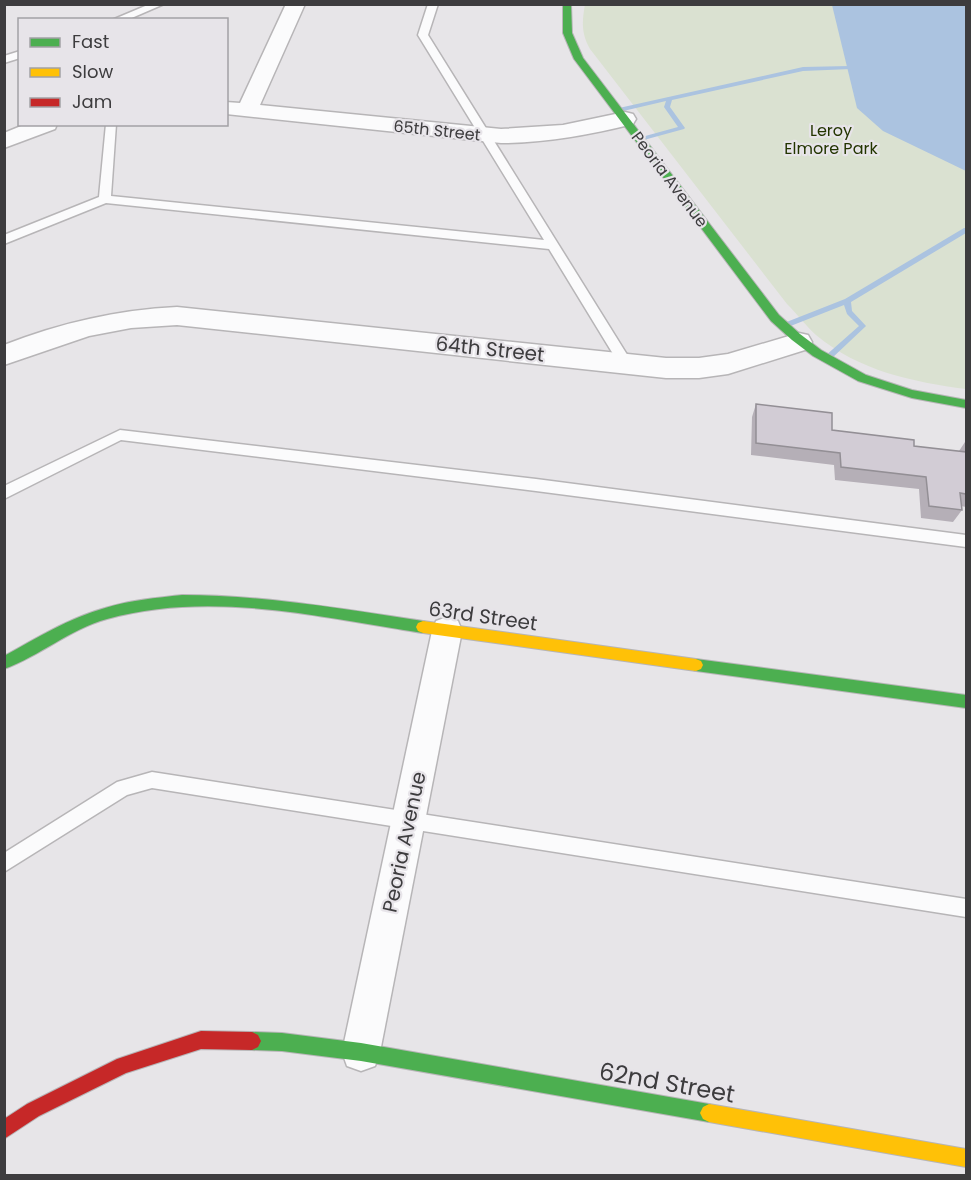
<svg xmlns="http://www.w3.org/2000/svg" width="971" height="1180" font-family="Poppins,sans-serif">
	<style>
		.green { fill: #dae1d1 }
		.water { fill: #abc3e0 }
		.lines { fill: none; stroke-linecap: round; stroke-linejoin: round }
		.stream { fill: #abc3e0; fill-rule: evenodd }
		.lane-casing { stroke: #b7b5b7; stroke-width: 3 }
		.street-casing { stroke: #b7b5b7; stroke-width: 3 }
		.fast-casing { stroke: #b7b5b7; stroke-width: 2 }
		.slow-casing { stroke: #b7b5b7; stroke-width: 2 }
		.jam-casing { stroke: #b7b5b7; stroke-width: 2 }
		.lane { fill: #fbfbfc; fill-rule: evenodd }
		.street { fill: #fbfbfc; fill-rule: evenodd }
		.fast { fill: #4caf50; fill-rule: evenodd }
		.slow { fill: #ffc107; fill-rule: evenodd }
		.jam { fill: #c62828; fill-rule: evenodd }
		.wall { fill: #b5afb7 }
		.building { fill: #d2ccd5; stroke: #938f95; stroke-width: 1.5 }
		.labels { text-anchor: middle; stroke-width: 4.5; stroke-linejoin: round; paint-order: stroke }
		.far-street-label { font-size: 16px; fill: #3d3c3e; stroke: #e7e4e9 }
		.far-park-label { font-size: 16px; fill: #233500; stroke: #e7e4e9 }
		.street-label { font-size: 20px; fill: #3d3c3e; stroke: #e7e4e9 }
		.near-street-label { font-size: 24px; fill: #3d3c3e; stroke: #e7e4e9 }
	</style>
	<rect width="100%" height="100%" fill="#e7e5e8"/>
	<!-- green -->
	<path class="green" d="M585,4L966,5V389C913,382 859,371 816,335C806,326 797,314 787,304L590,49C581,33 582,22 585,4Z"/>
	<!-- water -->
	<polygon class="water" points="832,5 966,5 966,171 883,131 857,108"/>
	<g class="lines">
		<!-- stream -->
		<g class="stream">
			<polygon points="849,66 851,67 851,69 803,71 672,100 670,107 685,128 684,129 640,141 638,140 638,138 678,127 664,107 666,101 619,112 616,110 619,108 803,67"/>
			<polygon points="964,228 966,228 966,233 851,302 852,311 866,326 831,359 828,360 824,357 859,326 847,314 844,305 788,327 784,327 783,325 784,323 845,299"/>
		</g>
		<defs>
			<g id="lane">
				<polygon points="150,4 164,4 127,20 112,20"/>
				<polygon points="428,4 438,4 428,35 631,361 632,364 631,367 621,367 549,249 106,203 4,244 4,235 99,197 106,124 116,124 111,196 544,240 418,35"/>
				<polygon points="20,51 20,58 4,63 4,56"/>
				<polygon points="120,430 536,479 966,535 966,547 536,491 121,440 4,499 4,486"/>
				<polygon points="152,772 966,899 966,917 152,788 127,795 4,872 4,853 117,782"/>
			</g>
			<g id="street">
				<path d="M286,4H305L260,105L501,129L563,125L625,112L633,114L636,119L633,124C589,135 546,143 501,143L226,114V102L240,103Z"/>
				<polygon points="26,124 57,124 55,129 4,148 4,133"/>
				<path d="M177,307L666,358H699L728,354L799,333L808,335L812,342L808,349L728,374L699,378H666L177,325L131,328L89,336L4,365V345C60,323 117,310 177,307Z"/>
				<polygon points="447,617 458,621 462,631 380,1052 375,1066 361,1071 347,1066 342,1052 432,631 436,621"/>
			</g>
			<g id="fast">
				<polygon points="563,4 571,4 572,33 583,58 779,315 800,334 821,350 866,375 912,390 966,400 966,408 912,398 858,381 813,356 792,340 771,321 574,59 563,33"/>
				<path d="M182,595C264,595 343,609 423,621L428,623L430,627L428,631L423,633C320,617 210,590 107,619C70,629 40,656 4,669V656C37,638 69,618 105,608C130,600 156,598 182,595Z"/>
				<polygon points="696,659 966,695 966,708 696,671 691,669 689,665 691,661"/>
				<polygon points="252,1032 282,1033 361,1043 709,1104 715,1107 718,1113 715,1119 709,1122 361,1061 282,1051 252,1050 246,1047 243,1041 246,1035"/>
			</g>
			<g id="slow">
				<polygon points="423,621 696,659 701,661 703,665 701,669 696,671 423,633 418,631 416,627 418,623"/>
				<polygon points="709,1104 966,1149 966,1167 709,1122 703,1119 700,1113 703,1107"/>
			</g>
			<polygon id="jam" points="201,1031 252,1032 258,1035 261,1041 258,1047 252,1050 201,1049 126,1073 39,1116 4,1139 4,1119 27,1104 117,1059"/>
		</defs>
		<!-- lane casing -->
		<use href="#lane" class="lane-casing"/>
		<!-- street casing -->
		<use href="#street" class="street-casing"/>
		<!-- fast casing -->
		<use href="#fast" class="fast-casing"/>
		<!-- slow casing -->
		<use href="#slow" class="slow-casing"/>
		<!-- jam casing -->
		<use href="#jam" class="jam-casing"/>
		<!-- lane -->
		<use href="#lane" class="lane"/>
		<!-- street -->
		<use href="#street" class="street"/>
		<!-- fast -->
		<use href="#fast" class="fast"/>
		<!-- slow -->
		<use href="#slow" class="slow"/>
		<!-- jam -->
		<use href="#jam" class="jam"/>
	</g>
	<!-- wall -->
	<polygon class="wall" points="756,404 832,430 914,446 959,451 965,442 966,442 966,507 961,506 962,510 953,522 921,518 919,489 835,480 834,465 751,455 752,417"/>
	<!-- building -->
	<polygon class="building" points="756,404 832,413 832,430 914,440 914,446 966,452 966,494 960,493 962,510 929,506 926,477 841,467 840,453 756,443"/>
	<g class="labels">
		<!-- far-street labels -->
		<g class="far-street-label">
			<text transform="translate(437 130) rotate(6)" y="6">65th Street</text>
			<text transform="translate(670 179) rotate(53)" y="6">Peoria Avenue</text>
		</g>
		<!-- far-park labels -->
		<g class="far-park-label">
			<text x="831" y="136">Leroy<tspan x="831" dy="18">Elmore Park</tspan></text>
		</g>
		<!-- street labels -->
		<g class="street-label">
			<text transform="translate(490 349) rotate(6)" y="7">64th Street</text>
			<text transform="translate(483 616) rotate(8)" y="7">63rd Street</text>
			<text transform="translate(404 842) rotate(-78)" y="7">Peoria Avenue</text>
		</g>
		<!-- near-street labels -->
		<g class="near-street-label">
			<text transform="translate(667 1083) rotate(10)" y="8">62nd Street</text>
		</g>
	</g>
	<!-- border -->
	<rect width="971" height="1180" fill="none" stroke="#3d3c3e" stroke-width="12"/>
	<!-- legend -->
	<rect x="18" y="18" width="210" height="108" fill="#e7e4e9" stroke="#a3a1a5" stroke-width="1.5"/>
	<rect x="30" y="38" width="30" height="9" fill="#4caf50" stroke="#a3a1a5" stroke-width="1.5"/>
	<text x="72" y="48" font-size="18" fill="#3d3c3e">Fast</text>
	<rect x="30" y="68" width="30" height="9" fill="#ffc107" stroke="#a3a1a5" stroke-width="1.5"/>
	<text x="72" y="78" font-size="18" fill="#3d3c3e">Slow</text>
	<rect x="30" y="98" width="30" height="9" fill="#c62828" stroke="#a3a1a5" stroke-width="1.5"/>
	<text x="72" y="108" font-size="18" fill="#3d3c3e">Jam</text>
</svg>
